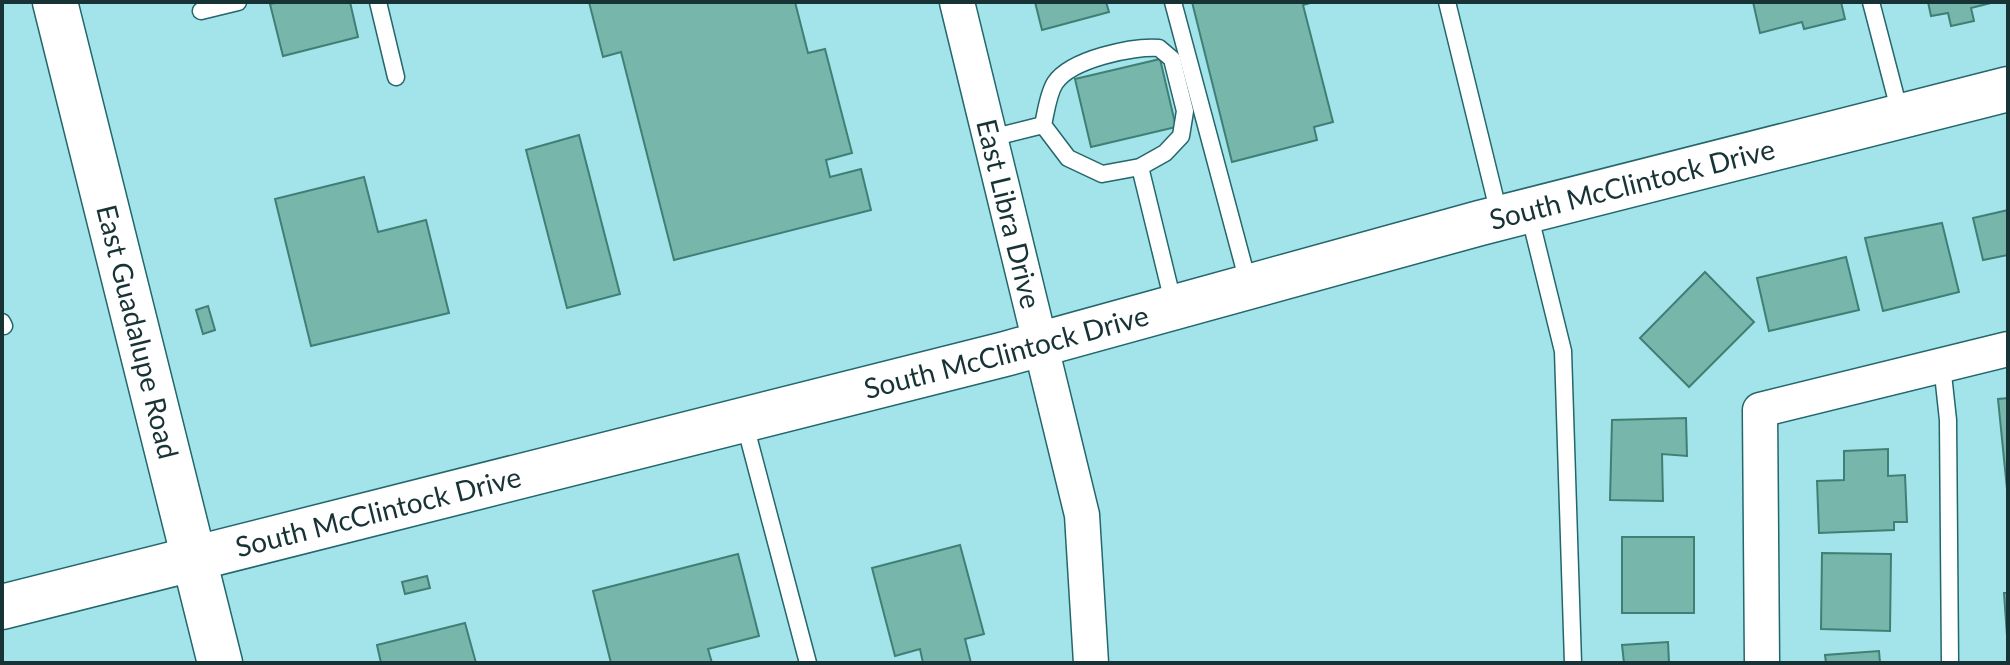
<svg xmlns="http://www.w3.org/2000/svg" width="2010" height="665" font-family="Lato,sans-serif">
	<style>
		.building { fill: #77b6ab; stroke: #407f75; stroke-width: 2 }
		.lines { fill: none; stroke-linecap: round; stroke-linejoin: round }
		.lane-casing { stroke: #23676c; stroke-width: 19 }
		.street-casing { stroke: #23676c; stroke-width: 37 }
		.secondary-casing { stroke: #23676c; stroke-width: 47 }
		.lane { stroke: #fff; stroke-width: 16 }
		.street { stroke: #fff; stroke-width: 34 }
		.secondary { stroke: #fff; stroke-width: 44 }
		.labels { text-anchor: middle; stroke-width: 6; stroke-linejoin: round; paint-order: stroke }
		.street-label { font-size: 28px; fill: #183336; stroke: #aff2f7 }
	</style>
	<rect width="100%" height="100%" fill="#a2e4ea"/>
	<!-- building -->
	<g class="building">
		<polygon points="279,2 350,2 358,37 283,56 270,4"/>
		<polygon points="589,2 795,2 808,53 825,49 852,153 826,160 830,177 861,169 871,210 674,260 621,52 603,57"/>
		<polygon points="1035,2 1106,2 1109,12 1042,30"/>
		<polygon points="1192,2 1314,2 1303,5 1333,122 1314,127 1317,140 1232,162"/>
		<polygon points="1753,2 1841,2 1845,19 1804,29 1802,22 1760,33"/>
		<polygon points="1928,2 1991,2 1991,3 1971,8 1974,21 1951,26 1948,13 1931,16"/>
		<polygon points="1160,59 1176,127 1091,147 1075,79"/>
		<polygon points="579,135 620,294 567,308 526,150"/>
		<polygon points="364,177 378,232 426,220 449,313 311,346 275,199"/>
		<polygon points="2008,210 2008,255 1983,260 1973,218"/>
		<polygon points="1942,223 1959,292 1883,311 1865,238"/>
		<polygon points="1846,257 1859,310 1769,331 1757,278"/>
		<polygon points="1705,272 1754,322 1689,387 1640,338"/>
		<polygon points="208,306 215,330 203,334 196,310"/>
		<polygon points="2008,398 2008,489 2007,489 1998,399"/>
		<polygon points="1686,418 1687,456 1662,454 1663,501 1610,500 1612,420"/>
		<polygon points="1888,449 1888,476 1905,475 1907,522 1894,522 1894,530 1819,533 1817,481 1844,480 1844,451"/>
		<rect x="1622" y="537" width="72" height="76"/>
		<polygon points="960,545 984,634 965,639 971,663 923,663 920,649 895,656 872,568"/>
		<polygon points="1822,553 1891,554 1890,631 1821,629"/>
		<polygon points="738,554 759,636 708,649 712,663 611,663 593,591"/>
		<polygon points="427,576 430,588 405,594 402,582"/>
		<polygon points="2004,593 2008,593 2008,650"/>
		<polygon points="465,623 476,663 381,663 377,645"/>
		<polygon points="1668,642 1669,663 1624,663 1622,645"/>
		<polygon points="1879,651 1880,663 1826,663 1825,655"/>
	</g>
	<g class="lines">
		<defs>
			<g id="lane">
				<polyline points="378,2 396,77"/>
				<polyline points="1173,2 1249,286"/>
				<polyline points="1447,2 1500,218"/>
				<polyline points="1871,2 1900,113"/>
				<polyline points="201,11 238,2"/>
				<path d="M991,138L1043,125L1068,158L1102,174L1140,167L1165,153L1181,136L1185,111L1172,59L1159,48C1133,46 1071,59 1055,83C1048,94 1046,112 1043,125"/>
				<polyline points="1140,167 1174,306"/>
				<polyline points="1529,213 1563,351 1573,663"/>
				<polyline points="2,322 4,326"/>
				<polyline points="1942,365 1948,420 1950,663"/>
				<polyline points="744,421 808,663"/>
			</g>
			<g id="street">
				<path id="s1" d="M957,2L1082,515L1091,663"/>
				<polyline points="1762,663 1760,410 2008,349"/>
			</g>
			<g id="secondary">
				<path id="s2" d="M55,2L220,663"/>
				<path id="s3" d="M2,607L1005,354L1480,223L2008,89"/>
			</g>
		</defs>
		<!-- lane casing -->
		<use href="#lane" class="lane-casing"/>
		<!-- street casing -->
		<use href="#street" class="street-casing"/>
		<!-- secondary casing -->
		<use href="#secondary" class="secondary-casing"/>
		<!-- lane -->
		<use href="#lane" class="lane"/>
		<!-- street -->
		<use href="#street" class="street"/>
		<!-- secondary -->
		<use href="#secondary" class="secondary"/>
	</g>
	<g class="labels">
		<!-- street labels -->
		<g class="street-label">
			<text dy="10" stroke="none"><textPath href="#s3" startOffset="1684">South McClintock Drive</textPath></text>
			<text dy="10" stroke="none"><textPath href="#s1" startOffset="218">East Libra Drive</textPath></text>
			<text dy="10" stroke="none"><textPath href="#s2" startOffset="340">East Guadalupe Road</textPath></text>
			<text dy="10" stroke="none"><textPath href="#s3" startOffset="1036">South McClintock Drive</textPath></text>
			<text dy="10" stroke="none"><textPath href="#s3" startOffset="388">South McClintock Drive</textPath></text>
		</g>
	</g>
	<!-- border -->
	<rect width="2010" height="665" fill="none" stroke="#183336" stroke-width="8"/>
</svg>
